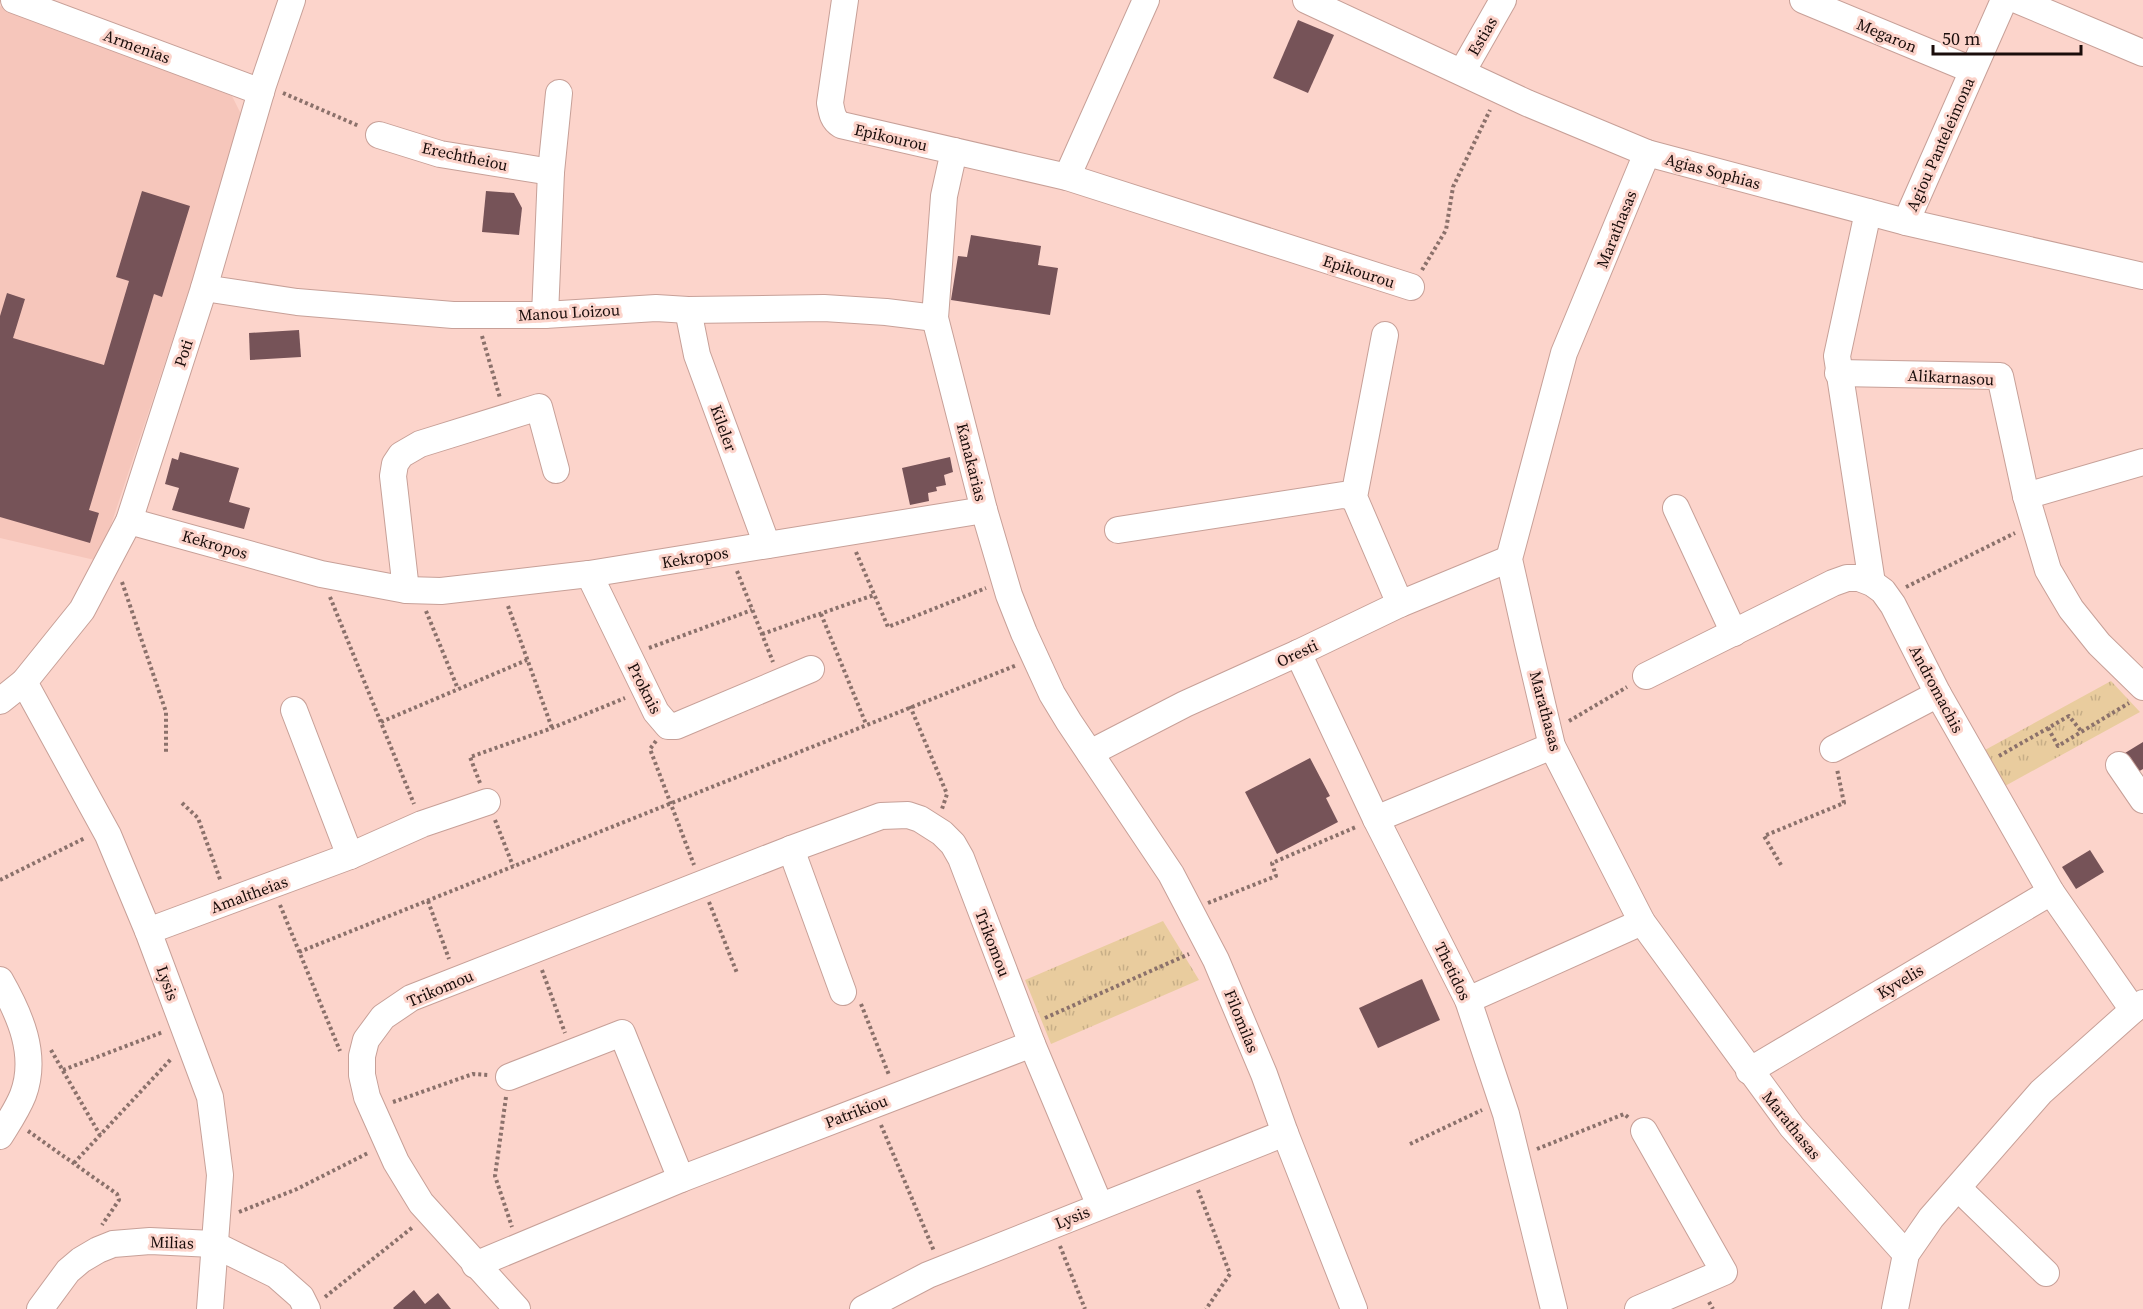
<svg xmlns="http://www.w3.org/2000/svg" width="2143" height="1309" font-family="'Source Serif 4',serif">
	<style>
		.built { fill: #f6c6bb }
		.grass { fill: url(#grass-tufts) }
		.building { fill: #765358 }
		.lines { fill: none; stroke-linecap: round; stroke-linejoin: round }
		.minor-casing { stroke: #c7a098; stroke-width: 28 }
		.path { stroke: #8b716b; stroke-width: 4; stroke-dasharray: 3 3; stroke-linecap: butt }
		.minor { stroke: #fff; stroke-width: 26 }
		.labels { text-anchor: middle; stroke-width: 6; stroke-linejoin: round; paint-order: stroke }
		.street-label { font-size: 16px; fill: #1a0d0b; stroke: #fcd4cb }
	</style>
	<defs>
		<pattern id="grass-tufts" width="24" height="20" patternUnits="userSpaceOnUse" patternTransform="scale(1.5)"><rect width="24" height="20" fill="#e9cc9e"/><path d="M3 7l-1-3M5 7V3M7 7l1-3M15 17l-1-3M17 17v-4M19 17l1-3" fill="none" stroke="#c7ae87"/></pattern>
	</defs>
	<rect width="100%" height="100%" fill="#fcd4cb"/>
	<!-- built -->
	<polygon class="built" points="0,6 232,96 245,122 99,561 0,538"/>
	<!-- grass -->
	<g class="grass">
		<polygon points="2111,681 2140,712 2005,786 1985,750"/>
		<polygon points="1163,921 1199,980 1051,1044 1025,980"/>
	</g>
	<!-- building -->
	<g class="building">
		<polygon points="1298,20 1334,35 1308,93 1273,78"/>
		<polygon points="142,191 190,206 162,297 154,294 89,510 99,513 90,543 0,517 0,316 7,293 25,299 13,338 104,365 129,281 116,277"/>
		<polygon points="486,191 514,193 522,208 519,235 482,232"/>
		<polygon points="971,235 1041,246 1038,265 1058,268 1050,315 951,300 958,256 967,257"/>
		<polygon points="299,330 301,357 250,360 249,333"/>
		<polygon points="180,452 239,468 229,502 250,508 244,529 172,510 179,488 165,484 172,458 178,460"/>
		<polygon points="950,457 953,472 944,475 946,485 936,487 937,491 928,493 929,501 910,505 902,468"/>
		<polygon points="2143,742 2143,769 2136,773 2125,753"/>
		<polygon points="1310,758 1330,796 1326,798 1338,822 1277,854 1245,792"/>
		<polygon points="2090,850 2104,872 2076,889 2062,867"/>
		<polygon points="1422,979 1440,1020 1378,1048 1359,1008"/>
		<polygon points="414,1290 425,1304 438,1293 451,1309 394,1309 393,1308"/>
	</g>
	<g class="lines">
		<defs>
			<g id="minor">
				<polyline points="14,0 261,92"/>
				<path d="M845,0L830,103C832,114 833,120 841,125L1067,177L1411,287"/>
				<polyline points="1306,0 1527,103 1647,153 1906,222 2143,276"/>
				<polyline points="1803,0 1972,70"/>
				<polyline points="2017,0 2143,53"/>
				<polyline points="1462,72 1503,0"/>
				<polyline points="379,135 440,154 551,172"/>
				<polyline points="954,151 944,196 935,318 984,510 1009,595 1024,633 1052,694 1069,722 1171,874 1216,960 1264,1074 1285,1133 1354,1309"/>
				<polyline points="1647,153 1564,353 1509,559 1528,644 1552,746 1642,922 1792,1127 1906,1254"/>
				<polyline points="1067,177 1146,0"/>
				<polyline points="1868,212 1837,356 1872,583"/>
				<polyline points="1906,222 2004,0"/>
				<polyline points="204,288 297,302 453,315 545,315 656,308 688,310 824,308 886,312 935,318"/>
				<polyline points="688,310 697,355 767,545"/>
				<polyline points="545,315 551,172 559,93"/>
				<polyline points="1385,335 1354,497 1400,604"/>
				<polyline points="1838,373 2000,376 2026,496 2048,570 2071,609 2099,644 2143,687"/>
				<polyline points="2026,496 2143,462"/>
				<polyline points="1676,508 1734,633"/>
				<polyline points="129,521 321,574 406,590 441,591 589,574 984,510"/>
				<polyline points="1118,530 1343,495 1354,497"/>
				<polyline points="589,574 656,712 668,726 676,726 811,669"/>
				<polyline points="406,590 393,476 395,464 401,455 420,444 539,407 556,470"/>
				<polyline points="1298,653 1376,819 1468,1000 1506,1114 1554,1309"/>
				<polyline points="1646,676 1833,583 1847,578 1859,578 1872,583 1883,591 1893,605 1938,694 2051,892 2133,1010"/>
				<polyline points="24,682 108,835 148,931 210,1097 220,1175 210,1309"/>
				<polyline points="0,701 24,682 82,610 129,521 204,288 263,85 292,0"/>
				<polyline points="294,710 350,856"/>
				<polyline points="1833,749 1938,694"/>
				<polyline points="1090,753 1185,704 1298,653 1400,604 1509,559"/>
				<polyline points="2119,765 2143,800"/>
				<polyline points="1376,819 1552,746"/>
				<polyline points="791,849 843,992"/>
				<polyline points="148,931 350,856 422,824 487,802"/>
				<path d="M0,980C20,1015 38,1055 23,1095C17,1110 8,1123 0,1136"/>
				<polyline points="1468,1000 1642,922"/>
				<polyline points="1749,1071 2051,892"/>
				<polyline points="509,1077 622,1033 681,1179"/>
				<polyline points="1958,1188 2046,1273"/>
				<polyline points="475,1265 681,1179 1032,1044"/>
				<polyline points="40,1309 68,1271 81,1260 98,1250 113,1244 150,1241 213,1244 276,1275 301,1297 307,1309"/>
				<polyline points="517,1309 421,1203 396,1162 367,1097 362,1075 362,1056 366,1040 383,1017 411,998 791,849 881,816 908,815 920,819 942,833 953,844 961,858 1032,1044 1100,1206"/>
				<polyline points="863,1309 928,1275 1285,1133"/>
				<polyline points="1638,1309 1724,1272 1644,1131"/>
				<polyline points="1895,1309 1906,1254 1931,1218 2041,1092 2133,1010 2143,1003"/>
			</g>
		</defs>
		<!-- minor casing -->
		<use href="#minor" class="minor-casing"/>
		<!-- path -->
		<g class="path">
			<polyline points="283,93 359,126"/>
			<polyline points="1422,270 1446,230 1453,187 1490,110"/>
			<polyline points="482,336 500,398"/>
			<polyline points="856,552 888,627 986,588"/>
			<polyline points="737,571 773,662"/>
			<polyline points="122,582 166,712 166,752"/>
			<polyline points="1906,587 2015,533"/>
			<polyline points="330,597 414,804"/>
			<polyline points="508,606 552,728"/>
			<polyline points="426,611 458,689"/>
			<polyline points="821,614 866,724"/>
			<polyline points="762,634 874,595"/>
			<polyline points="649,648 752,610"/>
			<polyline points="910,706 947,794 942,809"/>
			<polyline points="1569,721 1627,687"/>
			<polyline points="381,722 527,660"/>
			<polyline points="2048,728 2058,746 2129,703"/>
			<polyline points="656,741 650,749 694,865"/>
			<polyline points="1999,756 2069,716 2081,731"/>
			<polyline points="480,783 470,757 552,728 625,698"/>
			<polyline points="182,803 198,818 221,882"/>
			<polyline points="495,820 513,866"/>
			<polyline points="1781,865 1764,836 1844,803 1837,769"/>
			<polyline points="0,880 85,838"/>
			<polyline points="428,901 449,959"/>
			<polyline points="709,902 737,973"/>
			<polyline points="1208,903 1276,876 1272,863 1356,827"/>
			<polyline points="280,905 340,1051"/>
			<polyline points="299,952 1017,665"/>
			<polyline points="542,970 565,1033"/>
			<polyline points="861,1004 889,1075"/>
			<polyline points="1045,1018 1189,954"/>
			<polyline points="51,1050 100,1135"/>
			<polyline points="63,1070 163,1032"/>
			<polyline points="506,1097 495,1176 512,1227"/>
			<polyline points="393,1102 473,1074 488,1075"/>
			<polyline points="881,1125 934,1251"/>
			<polyline points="28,1131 117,1194 119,1200 102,1225"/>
			<polyline points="1410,1144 1482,1110"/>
			<polyline points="1537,1149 1624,1114 1629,1118"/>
			<polyline points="74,1163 172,1058"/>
			<polyline points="1198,1190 1230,1274 1206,1309"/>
			<polyline points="239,1212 297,1189 368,1153"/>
			<polyline points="1060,1246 1085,1309"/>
			<polyline points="325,1297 413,1227"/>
			<polyline points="1709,1302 1713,1309"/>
		</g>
		<!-- minor -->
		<use href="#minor" class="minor"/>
	</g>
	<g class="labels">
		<!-- street labels -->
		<g class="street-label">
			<text transform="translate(1887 35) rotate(23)" y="6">Megaron</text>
			<text transform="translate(1482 36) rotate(-60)" y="6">Estias</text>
			<text transform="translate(137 46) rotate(20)" y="6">Armenias</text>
			<text transform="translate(891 137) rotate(13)" y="6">Epikourou</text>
			<text transform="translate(1940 144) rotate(-66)" y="6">Agiou Panteleimona</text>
			<text transform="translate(465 156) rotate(12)" y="6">Erechtheiou</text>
			<text transform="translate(1713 171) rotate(15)" y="6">Agias Sophias</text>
			<text transform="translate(1616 229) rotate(-68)" y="6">Marathasas</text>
			<text transform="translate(1359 271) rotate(18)" y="6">Epikourou</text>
			<text transform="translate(569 312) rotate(-3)" y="6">Manou Loizou</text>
			<text transform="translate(183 353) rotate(-72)" y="6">Poti</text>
			<text transform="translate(1951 377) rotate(3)" y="6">Alikarnasou</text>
			<text transform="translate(724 428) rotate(70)" y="6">Kileler</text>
			<text transform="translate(972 462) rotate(76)" y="6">Kanakarias</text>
			<text transform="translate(215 544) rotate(16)" y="6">Kekropos</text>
			<text transform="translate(695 557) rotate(-9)" y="6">Kekropos</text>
			<text transform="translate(1297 653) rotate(-25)" y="6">Oresti</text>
			<text transform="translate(645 688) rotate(63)" y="6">Proknis</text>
			<text transform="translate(1937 689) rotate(62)" y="6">Andromachis</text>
			<text transform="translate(1546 711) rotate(75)" y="6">Marathasas</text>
			<text transform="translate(249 894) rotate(-20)" y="6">Amaltheias</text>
			<text transform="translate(993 943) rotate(69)" y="6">Trikomou</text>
			<text transform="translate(1453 971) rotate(64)" y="6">Thetidos</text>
			<text transform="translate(1900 981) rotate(-31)" y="6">Kyvelis</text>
			<text transform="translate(168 983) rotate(70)" y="6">Lysis</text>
			<text transform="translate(440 988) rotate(-23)" y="6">Trikomou</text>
			<text transform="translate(1242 1021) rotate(68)" y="6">Filomilas</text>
			<text transform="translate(856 1111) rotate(-21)" y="6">Patrikiou</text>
			<text transform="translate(1792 1125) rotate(51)" y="6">Marathasas</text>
			<text transform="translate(1072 1217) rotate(-22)" y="6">Lysis</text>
			<text transform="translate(172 1242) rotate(2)" y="6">Milias</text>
		</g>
	</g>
	<!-- scale -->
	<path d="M1933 45v9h148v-9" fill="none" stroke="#1a0d0b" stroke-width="3"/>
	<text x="1942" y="45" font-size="18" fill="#1a0d0b" stroke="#fcd4cb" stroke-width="4.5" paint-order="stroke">50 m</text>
</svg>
